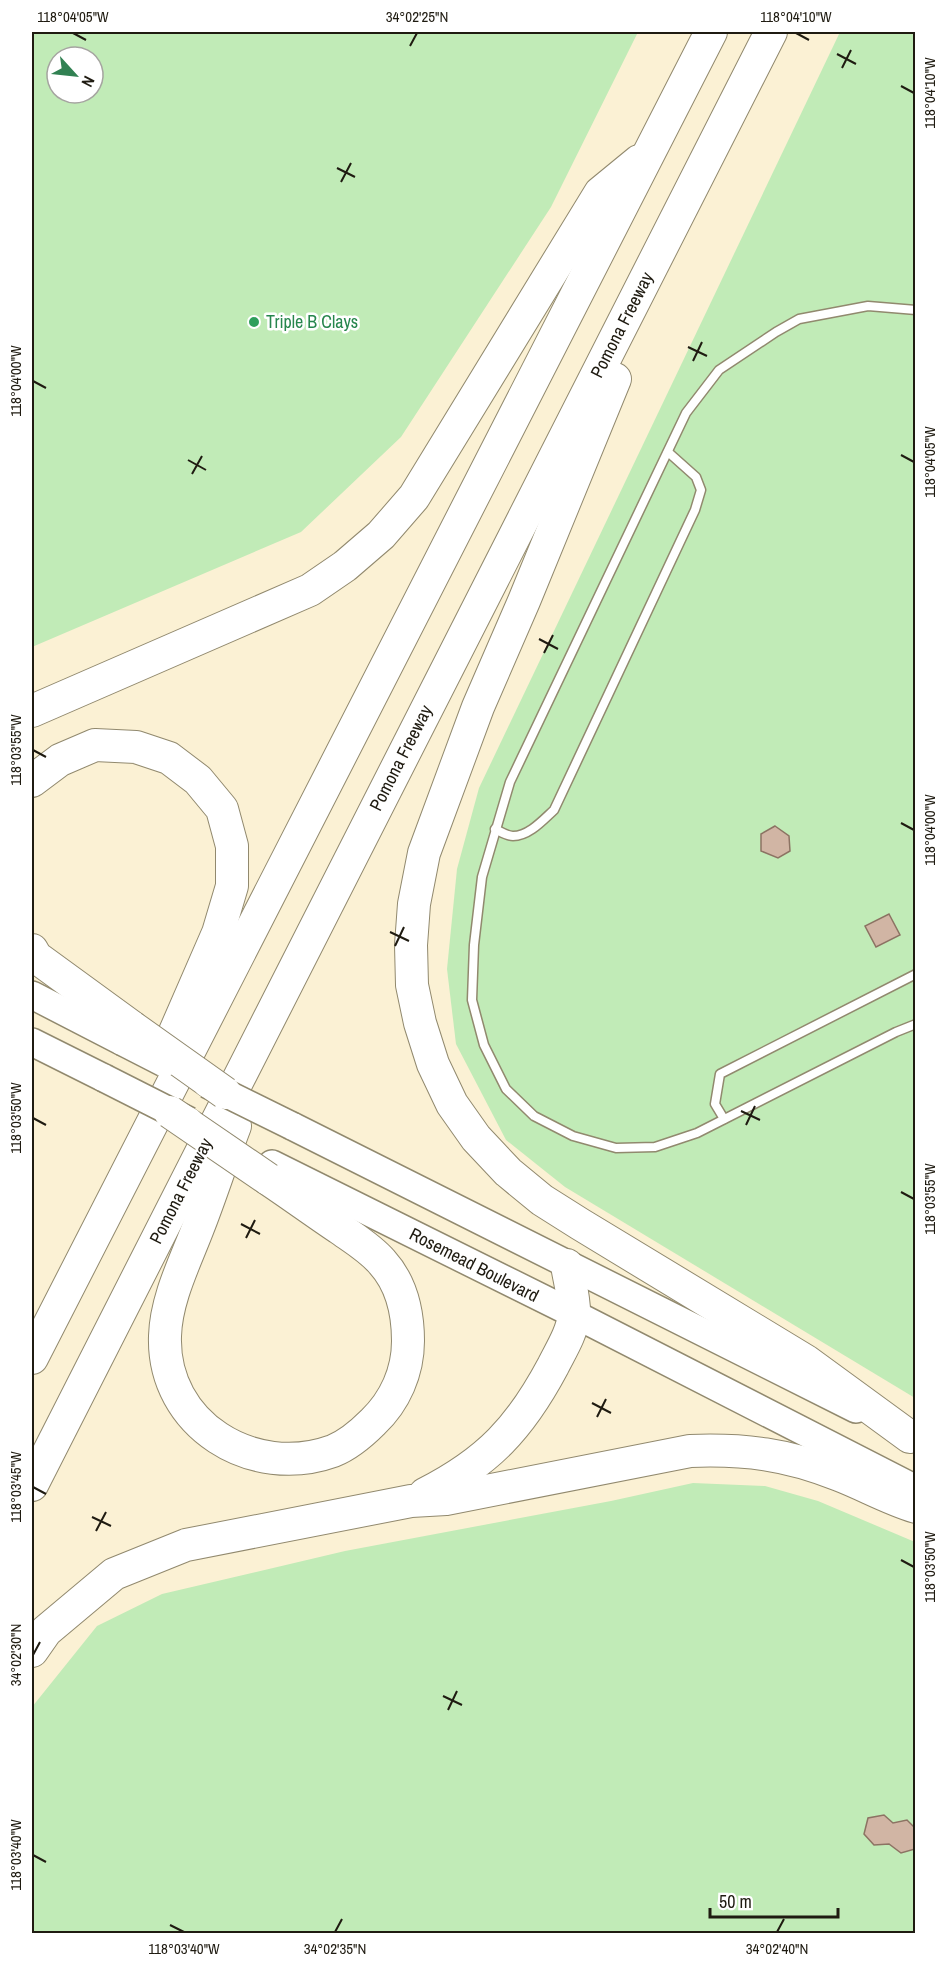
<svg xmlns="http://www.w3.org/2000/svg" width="947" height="1965" font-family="'Archivo Narrow',sans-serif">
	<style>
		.green { fill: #c1ebb7; fill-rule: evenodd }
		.building { fill: #d1b5a4; stroke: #8c7363; stroke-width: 1.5 }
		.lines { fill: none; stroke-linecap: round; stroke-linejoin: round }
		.lane-casing { stroke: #91896e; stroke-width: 11 }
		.primary-casing { stroke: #91896e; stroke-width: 30 }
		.highway-casing { stroke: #91896e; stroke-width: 34 }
		.lane { stroke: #fff; stroke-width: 8 }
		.primary { stroke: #fff; stroke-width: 27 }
		.highway { stroke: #fff; stroke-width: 32 }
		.primary-bridge-casing { stroke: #91896e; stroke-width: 30; stroke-linecap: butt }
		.highway-bridge-casing { stroke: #91896e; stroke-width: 34; stroke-linecap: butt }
		.primary-bridge { stroke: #fff; stroke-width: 27 }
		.highway-bridge { stroke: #fff; stroke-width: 32 }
		.ticks { fill: none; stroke: #1f1b11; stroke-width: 2 }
		.leisure-dot { fill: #2e9e5b; stroke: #fff; stroke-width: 2 }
		.labels { text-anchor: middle; stroke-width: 5; stroke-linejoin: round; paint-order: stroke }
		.leisure-label { font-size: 18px; fill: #27864d; stroke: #fff; text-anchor: start }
		.street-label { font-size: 18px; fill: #1f1b11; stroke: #fff }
		.neatline { fill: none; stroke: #1f1b11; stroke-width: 2 }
		.ticks-label { font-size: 15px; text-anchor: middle; fill: #1f1b11 }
	</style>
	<rect width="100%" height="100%" fill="#fbf1d4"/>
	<!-- green -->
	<g class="green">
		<path d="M32,32H638L551,207L401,437L301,532L32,647ZM57,57H93V93H57Z"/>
		<polygon points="840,32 915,32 915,1398 565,1187 506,1140 456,1044 447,969 457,869 479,788"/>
		<polygon points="693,1483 765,1486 818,1501 915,1542 915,1933 32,1933 32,1707 97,1626 162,1594 345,1551 611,1501"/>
	</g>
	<!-- building -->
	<g class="building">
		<polygon points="775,826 789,836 790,851 778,858 761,851 761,834"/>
		<polygon points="889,914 900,935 876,947 865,926"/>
		<polygon points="884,1815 893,1823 907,1820 915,1828 915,1849 901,1853 889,1844 874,1845 864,1834 868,1818"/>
	</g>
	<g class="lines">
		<defs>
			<g id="lane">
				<polyline points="916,310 868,306 799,319 776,332 719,370 686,413 510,782 482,877 474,945 472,1000 484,1045 506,1089 534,1116 573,1136 616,1148 655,1147 697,1133 896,1032 916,1024"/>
				<path d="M495,829C501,832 507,836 513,836C529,836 543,820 554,810L695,510L701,490L696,477L668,452"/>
				<polyline points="724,1119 715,1104 720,1074 916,974"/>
			</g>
			<g id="primary">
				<polyline points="32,995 123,1042"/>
				<polyline points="32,1042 104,1078"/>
				<polyline points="292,1126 856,1409"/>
				<polyline points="272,1164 574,1314 916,1489"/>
			</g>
			<g id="highway">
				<polyline points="615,379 524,601 478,707 424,853 414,904 411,945 412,985 420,1023 433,1064 452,1104 476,1138 508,1172 542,1200 580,1224 806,1361 910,1437"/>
				<polyline points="32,711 310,590 345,566 381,535 414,497 600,193 639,161"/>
				<polyline points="32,781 60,760 95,745 136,747 169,758 198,780 222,809 232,846 232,886 218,933 164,1057"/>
				<polyline points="32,950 36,957 132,1027"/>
				<path d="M235,1126C222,1160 211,1195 198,1228C185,1262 166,1299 165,1336C162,1425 253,1480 333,1451C348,1445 362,1433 373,1422C395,1401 408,1372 408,1341C408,1312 402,1284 382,1262C370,1248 353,1238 339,1228C315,1212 292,1195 268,1179"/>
				<polyline points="32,1358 711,32"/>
				<polyline points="32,1485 771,32"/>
				<path d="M425,1494C488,1462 520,1428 553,1366C561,1350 572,1333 574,1315C575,1300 569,1279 567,1265"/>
				<path d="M32,1651L46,1631L114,1574L186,1545L411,1501L446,1499L690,1451C745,1449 787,1454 839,1475C865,1485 889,1499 916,1507"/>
			</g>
		</defs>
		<!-- lane casing -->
		<use href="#lane" class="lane-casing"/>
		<!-- primary casing -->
		<use href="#primary" class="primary-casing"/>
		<!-- highway casing -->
		<use href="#highway" class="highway-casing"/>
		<!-- lane -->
		<use href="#lane" class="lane"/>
		<!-- primary -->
		<use href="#primary" class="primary"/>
		<!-- highway -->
		<use href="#highway" class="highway"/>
		<defs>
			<g id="primary-bridge">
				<polyline points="123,1042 164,1063"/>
				<polyline points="104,1078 189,1121"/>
				<polyline points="207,1084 292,1126"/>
			</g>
			<g id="highway-bridge">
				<polyline points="132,1027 225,1093"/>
				<polyline points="170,1112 268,1179"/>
			</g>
		</defs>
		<!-- primary-bridge casing -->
		<use href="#primary-bridge" class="primary-bridge-casing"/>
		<!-- highway-bridge casing -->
		<use href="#highway-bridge" class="highway-bridge-casing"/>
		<!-- primary-bridge -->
		<use href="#primary-bridge" class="primary-bridge"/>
		<!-- highway-bridge -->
		<use href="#highway-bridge" class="highway-bridge"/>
	</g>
	<!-- ticks -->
	<path class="ticks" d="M73,33L86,40M796,33L809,40M410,46L417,33M837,54L856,64M842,68L851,50M901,86L914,93M337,168L355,177M341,182L351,163M688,347L707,356M693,361L702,342M33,381L46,388M901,455L914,462M188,460L206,470M192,474L202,456M539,639L558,649M544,653L553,635M33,750L46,757M901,823L914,830M390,932L409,941M395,946L404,927M741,1111L760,1120M33,1118L46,1125M746,1125L755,1106M901,1192L914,1199M241,1224L260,1234M246,1238L255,1220M592,1403L611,1413M597,1417L606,1399M33,1487L46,1494M92,1517L111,1526M96,1531L106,1512M901,1560L914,1567M33,1655L40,1642M443,1696L462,1705M448,1710L457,1691M33,1855L46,1862M170,1925L184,1932M335,1932L342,1919M777,1932L784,1919"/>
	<!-- markers -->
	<circle class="leisure-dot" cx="254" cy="322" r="6"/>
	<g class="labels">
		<!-- leisure labels -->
		<g class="leisure-label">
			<text x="266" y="328">Triple B Clays</text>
		</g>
		<!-- street labels -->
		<g class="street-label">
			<text transform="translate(622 325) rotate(-63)" y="6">Pomona Freeway</text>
			<text transform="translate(401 758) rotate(-63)" y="6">Pomona Freeway</text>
			<text transform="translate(181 1191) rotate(-63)" y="6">Pomona Freeway</text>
			<text transform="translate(474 1265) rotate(27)" y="6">Rosemead Boulevard</text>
		</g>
	</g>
	<!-- border -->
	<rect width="947" height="1965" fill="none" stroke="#ffffff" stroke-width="66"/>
	<!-- north arrow -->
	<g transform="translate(75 75) rotate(117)"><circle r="28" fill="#ffffff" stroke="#a5a4a0" stroke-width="1.5"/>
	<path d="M0-4.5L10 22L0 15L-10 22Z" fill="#318152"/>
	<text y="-9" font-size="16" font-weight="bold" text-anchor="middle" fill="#1f1b11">N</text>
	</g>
	<!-- scale -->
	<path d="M710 1908v9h128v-9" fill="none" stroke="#1f1b11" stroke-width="3"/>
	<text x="719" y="1908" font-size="18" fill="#1f1b11" stroke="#ffffff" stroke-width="4.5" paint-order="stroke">50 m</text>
	<rect x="33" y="33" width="881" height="1899" class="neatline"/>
	<g class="ticks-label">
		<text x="73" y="22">118°04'05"W</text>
		<text x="417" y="22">34°02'25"N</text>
		<text x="796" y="22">118°04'10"W</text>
		<text transform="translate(930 93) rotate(-90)" y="5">118°04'10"W</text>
		<text transform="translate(16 381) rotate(-90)" y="5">118°04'00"W</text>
		<text transform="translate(930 462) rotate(-90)" y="5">118°04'05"W</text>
		<text transform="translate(16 750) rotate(-90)" y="5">118°03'55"W</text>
		<text transform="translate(930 830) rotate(-90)" y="5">118°04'00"W</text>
		<text transform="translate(16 1118) rotate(-90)" y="5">118°03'50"W</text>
		<text transform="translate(930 1199) rotate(-90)" y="5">118°03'55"W</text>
		<text transform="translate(16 1487) rotate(-90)" y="5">118°03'45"W</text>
		<text transform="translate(930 1567) rotate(-90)" y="5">118°03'50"W</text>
		<text transform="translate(16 1655) rotate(-90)" y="5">34°02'30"N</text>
		<text transform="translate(16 1855) rotate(-90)" y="5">118°03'40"W</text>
		<text x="184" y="1954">118°03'40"W</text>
		<text x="335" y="1954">34°02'35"N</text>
		<text x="777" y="1954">34°02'40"N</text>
	</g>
</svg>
